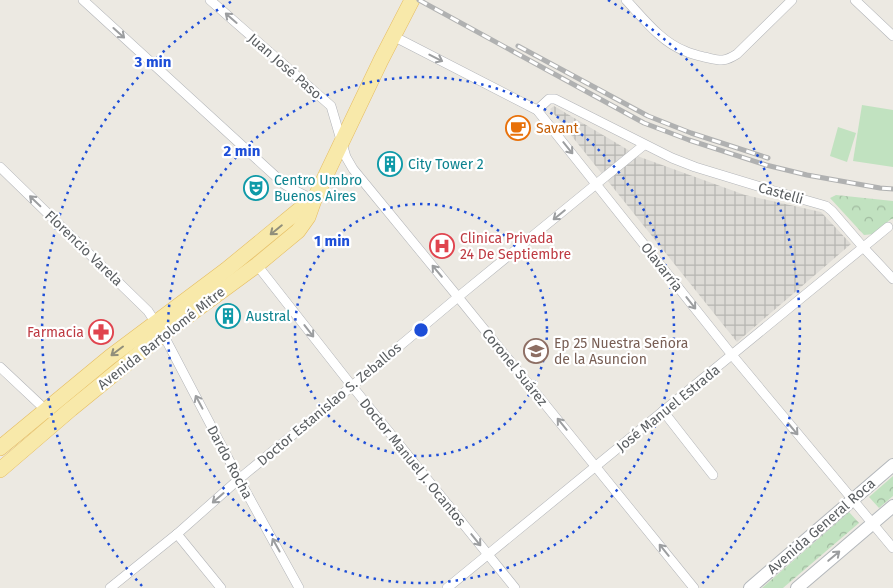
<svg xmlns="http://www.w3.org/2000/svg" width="893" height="588" font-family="'Fira Sans',sans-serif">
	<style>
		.industrial { fill: url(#industrial-grid) }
		.park { fill: url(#park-crowns) }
		.pitch { fill: #c1e2c0 }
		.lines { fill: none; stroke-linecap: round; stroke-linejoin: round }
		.minor-casing { stroke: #b2b4b8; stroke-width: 10 }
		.secondary-casing { stroke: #b3b7bb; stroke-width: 14 }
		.primary-casing { stroke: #e6bd61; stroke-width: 16 }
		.minor { stroke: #fff; stroke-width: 9 }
		.secondary { stroke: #fff; stroke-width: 12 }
		.primary { stroke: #f8e9aa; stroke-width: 15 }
		.rail-casing { stroke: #b0b1b1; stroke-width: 5 }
		.rail { stroke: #fff; stroke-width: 3; stroke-dasharray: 9; stroke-linecap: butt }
		.oneway { stroke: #9c9ea0 }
		.oneway2 { stroke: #918f7b }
		.ring { fill: none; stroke: #1d4ed8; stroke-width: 2.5; stroke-dasharray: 2.5 5 }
		.labels { text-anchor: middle; stroke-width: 4.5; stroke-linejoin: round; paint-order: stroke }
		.street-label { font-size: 14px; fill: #5a5e61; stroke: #fff }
		.food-label { font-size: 14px; fill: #c56008; stroke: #fff; text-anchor: start }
		.culture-label { font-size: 14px; fill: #0d838f; stroke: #fff; text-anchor: start }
		.health-label { font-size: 14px; fill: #be3a42; stroke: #fff; text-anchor: start }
		.education-label { font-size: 14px; fill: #785e54; stroke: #fff; text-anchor: start }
		.centre { fill: #1d4ed8; stroke: #fff; stroke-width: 2.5 }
		.ring-label { font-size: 15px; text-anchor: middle; font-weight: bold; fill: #1d4ed8; stroke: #fff; stroke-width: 4.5; stroke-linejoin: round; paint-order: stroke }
	</style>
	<defs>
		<pattern id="industrial-grid" width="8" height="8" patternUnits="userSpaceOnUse" patternTransform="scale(1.25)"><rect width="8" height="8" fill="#dddbd6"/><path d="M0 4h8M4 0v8" fill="none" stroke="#b6b5b1"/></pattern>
		<pattern id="park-crowns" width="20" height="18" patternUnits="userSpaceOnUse" patternTransform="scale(1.25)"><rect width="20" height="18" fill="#c1e2c0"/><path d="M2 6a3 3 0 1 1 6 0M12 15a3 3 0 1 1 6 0" fill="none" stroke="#a0ba9f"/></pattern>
	</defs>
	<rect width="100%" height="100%" fill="#ece9e2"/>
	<!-- industrial -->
	<polygon class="industrial" points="554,106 640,157 745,195 821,212 851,244 737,342 550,109"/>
	<!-- park -->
	<g class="park">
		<polygon points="836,195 893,201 893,219 891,219 874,234 864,235 830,198"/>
		<polygon points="893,476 893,496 879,508 869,497"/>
		<polygon points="849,512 859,523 783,588 762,588"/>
	</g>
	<!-- pitch -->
	<g class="pitch">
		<polygon points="862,105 893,110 893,167 853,161"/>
		<polygon points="838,127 856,133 847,162 830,156"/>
	</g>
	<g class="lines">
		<defs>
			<g id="minor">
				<polyline points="83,0 284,184 292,189 314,200"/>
				<polyline points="210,0 331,106 346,157 353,169 458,297 694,588"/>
				<path d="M626,0C643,18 661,42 685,51C691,54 697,55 704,57C719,60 723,63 737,54L792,0"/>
				<polyline points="855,0 893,36"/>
				<polyline points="393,36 537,110 732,355 893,548"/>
				<polyline points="537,110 549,99 555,99 672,158 695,167 784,194 826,206 832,211 863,247 893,279"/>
				<polyline points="0,167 148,311 163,334 239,479 299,588"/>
				<polyline points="257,265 352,386 515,588"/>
				<polyline points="0,367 49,413"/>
				<polyline points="663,411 713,475"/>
				<polyline points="177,534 221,588"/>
				<polyline points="110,588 177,534 239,479 352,386 458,297 644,145"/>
				<polyline points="447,588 888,227"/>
			</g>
			<g id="secondary">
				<polyline points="750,588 893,465"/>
				<polyline points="797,588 893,506"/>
			</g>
			<g id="primary">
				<polyline points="0,448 110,357 226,270 299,210 314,200"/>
				<polyline points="0,470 71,409 163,334 257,265 298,231 308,217 314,200 381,60 412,0"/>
			</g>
		</defs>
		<!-- minor casing -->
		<use href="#minor" class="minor-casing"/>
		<!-- secondary casing -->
		<use href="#secondary" class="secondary-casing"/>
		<!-- primary casing -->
		<use href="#primary" class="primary-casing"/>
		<!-- minor -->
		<use href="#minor" class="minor"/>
		<!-- secondary -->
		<use href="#secondary" class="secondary"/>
		<!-- primary -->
		<use href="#primary" class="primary"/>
		<defs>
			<g id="rail">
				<polyline points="419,0 644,123 689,140 766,165 807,175 880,188 893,189"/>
				<polyline points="518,46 648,116 691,133 768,158"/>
			</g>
		</defs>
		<!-- rail casing -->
		<use href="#rail" class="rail-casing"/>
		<!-- rail -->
		<use href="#rail" class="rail"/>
	</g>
	<!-- one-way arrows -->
	<defs><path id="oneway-shaft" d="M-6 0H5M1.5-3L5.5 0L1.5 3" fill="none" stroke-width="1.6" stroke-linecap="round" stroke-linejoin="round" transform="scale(1.25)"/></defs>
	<g class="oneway">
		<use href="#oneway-shaft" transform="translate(231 18) rotate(-139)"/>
		<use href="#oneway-shaft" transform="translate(119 33) rotate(42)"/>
		<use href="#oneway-shaft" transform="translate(436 58) rotate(27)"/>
		<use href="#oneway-shaft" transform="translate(568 148) rotate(51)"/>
		<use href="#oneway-shaft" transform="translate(35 201) rotate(-136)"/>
		<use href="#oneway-shaft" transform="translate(559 215) rotate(141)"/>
		<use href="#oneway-shaft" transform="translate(437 271) rotate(-130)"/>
		<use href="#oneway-shaft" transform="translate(691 303) rotate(52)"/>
		<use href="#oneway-shaft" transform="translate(309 331) rotate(52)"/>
		<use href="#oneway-shaft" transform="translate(199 402) rotate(-118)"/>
		<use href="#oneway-shaft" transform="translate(562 424) rotate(-129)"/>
		<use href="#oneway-shaft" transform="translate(793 429) rotate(50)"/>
		<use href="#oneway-shaft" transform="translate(218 498) rotate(139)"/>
		<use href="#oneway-shaft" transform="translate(476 540) rotate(51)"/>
		<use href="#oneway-shaft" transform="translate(276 545) rotate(-119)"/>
		<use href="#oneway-shaft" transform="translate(664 550) rotate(-129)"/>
		<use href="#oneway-shaft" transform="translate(834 556) rotate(-40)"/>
	</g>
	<g class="oneway2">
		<use href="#oneway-shaft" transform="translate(276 230) rotate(141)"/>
		<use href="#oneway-shaft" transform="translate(117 351) rotate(143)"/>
	</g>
	<!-- distance rings -->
	<g class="ring">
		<circle cx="421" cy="330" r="126"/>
		<circle cx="421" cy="330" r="253"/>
		<path d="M142 586A379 379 0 0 1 234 0M608 0A379 379 0 0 1 700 586"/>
	</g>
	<!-- icons -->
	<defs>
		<symbol id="cafe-ring" viewBox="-11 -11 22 22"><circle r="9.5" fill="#fff" stroke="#e8710a" stroke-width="1.5"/><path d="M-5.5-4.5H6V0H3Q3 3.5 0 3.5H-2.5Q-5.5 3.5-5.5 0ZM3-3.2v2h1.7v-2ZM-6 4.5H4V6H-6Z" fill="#e8710a"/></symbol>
		<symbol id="building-ring" viewBox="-11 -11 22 22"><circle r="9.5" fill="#fff" stroke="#0f9aa8" stroke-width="1.5"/><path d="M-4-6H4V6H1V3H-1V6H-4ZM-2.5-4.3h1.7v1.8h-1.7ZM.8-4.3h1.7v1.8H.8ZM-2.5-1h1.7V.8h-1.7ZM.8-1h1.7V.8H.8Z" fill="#0f9aa8"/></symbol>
		<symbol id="theatre-ring" viewBox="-11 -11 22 22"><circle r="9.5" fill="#fff" stroke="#0f9aa8" stroke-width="1.5"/><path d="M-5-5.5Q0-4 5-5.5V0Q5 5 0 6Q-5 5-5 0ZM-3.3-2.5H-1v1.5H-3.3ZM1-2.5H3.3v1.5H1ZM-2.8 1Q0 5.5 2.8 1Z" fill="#0f9aa8"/></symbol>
		<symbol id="hospital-ring" viewBox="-11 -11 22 22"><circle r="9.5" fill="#fff" stroke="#e0444e" stroke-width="1.5"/><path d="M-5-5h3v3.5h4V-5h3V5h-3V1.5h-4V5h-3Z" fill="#e0444e"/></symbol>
		<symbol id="pharmacy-ring" viewBox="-11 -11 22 22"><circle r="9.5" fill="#fff" stroke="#e0444e" stroke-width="1.5"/><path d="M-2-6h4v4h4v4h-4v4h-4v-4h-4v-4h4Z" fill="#e0444e"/></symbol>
		<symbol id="school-ring" viewBox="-11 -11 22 22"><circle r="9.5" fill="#fff" stroke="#8d6e63" stroke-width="1.5"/><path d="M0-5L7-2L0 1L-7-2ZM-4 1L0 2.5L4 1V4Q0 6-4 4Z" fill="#8d6e63"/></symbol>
	</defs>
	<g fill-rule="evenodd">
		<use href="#cafe-ring" x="504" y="114" width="28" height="28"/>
		<use href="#building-ring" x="376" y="150" width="28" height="28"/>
		<use href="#theatre-ring" x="242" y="174" width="28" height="28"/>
		<use href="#hospital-ring" x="428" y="232" width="28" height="28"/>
		<use href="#building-ring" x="214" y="302" width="28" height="28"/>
		<use href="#pharmacy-ring" x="87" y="318" width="28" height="28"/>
		<use href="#school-ring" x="522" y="337" width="28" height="28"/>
	</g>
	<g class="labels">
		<!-- street labels -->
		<g class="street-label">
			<text transform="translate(285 66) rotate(41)" y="5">Juan José Paso</text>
			<text transform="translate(781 193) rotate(16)" y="5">Castelli</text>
			<text transform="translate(84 248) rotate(44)" y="5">Florencio Varela</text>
			<text transform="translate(662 267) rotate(52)" y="5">Olavarría</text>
			<text transform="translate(161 338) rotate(-38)" y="5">Avenida Bartolomé Mitre</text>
			<text transform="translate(515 367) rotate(51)" y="5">Coronel Suárez</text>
			<text transform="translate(329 404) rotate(-40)" y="5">Doctor Estanislao S. Zeballos</text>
			<text transform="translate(668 408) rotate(-39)" y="5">José Manuel Estrada</text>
			<text transform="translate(230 462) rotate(62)" y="5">Dardo Rocha</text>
			<text transform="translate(413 462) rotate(51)" y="5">Doctor Manuel J. Ocantos</text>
			<text transform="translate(821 526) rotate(-41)" y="5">Avenida General Roca</text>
		</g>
		<!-- food labels -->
		<g class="food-label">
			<text x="536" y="133">Savant</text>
		</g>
		<!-- culture labels -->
		<g class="culture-label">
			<text x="408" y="169">City Tower 2</text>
			<text x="274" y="185">Centro Umbro<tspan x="274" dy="16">Buenos Aires</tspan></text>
			<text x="246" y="321">Austral</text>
		</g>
		<!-- health labels -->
		<g class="health-label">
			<text x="460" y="243">Clinica Privada<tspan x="460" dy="16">24 De Septiembre</tspan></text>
			<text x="84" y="337" text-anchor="end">Farmacia</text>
		</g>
		<!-- education labels -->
		<g class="education-label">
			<text x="554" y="348">Ep 25 Nuestra Señora<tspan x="554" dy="16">de la Asuncion</tspan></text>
		</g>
	</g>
	<circle cx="421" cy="330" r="8" class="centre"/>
	<g class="ring-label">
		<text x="153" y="67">3 min</text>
		<text x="242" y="156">2 min</text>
		<text x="332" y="246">1 min</text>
	</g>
</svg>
